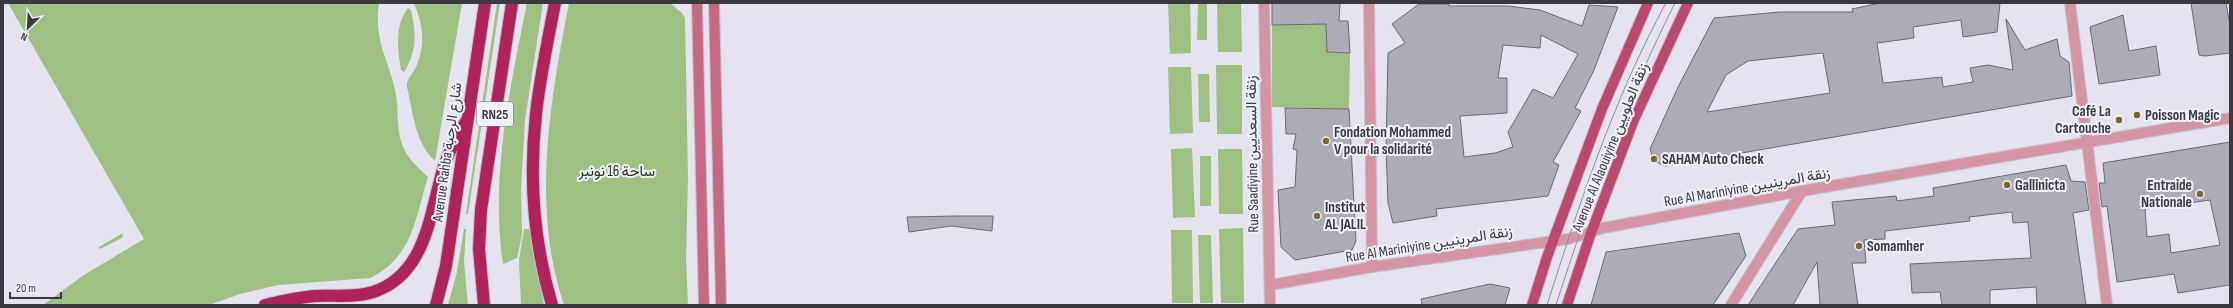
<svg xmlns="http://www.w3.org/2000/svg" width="2233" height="308" font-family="'Sofia Sans Condensed',Vazirmatn,sans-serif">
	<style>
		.green { fill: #9ec082 }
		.building { fill: #acacb7; stroke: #6a6a74; fill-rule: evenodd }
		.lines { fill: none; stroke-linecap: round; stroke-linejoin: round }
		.street-casing { stroke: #c2c1cc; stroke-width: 12 }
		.secondary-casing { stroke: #c2c1cc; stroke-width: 12 }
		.primary-casing { stroke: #c2c1cc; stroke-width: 12 }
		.highway-casing { stroke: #c2c1cc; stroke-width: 14 }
		.street { stroke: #d594a4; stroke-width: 10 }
		.secondary { stroke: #c86984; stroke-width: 10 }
		.primary { stroke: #bc486e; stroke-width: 10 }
		.highway { stroke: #b0225a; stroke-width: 12 }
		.tram { stroke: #908f97; stroke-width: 1 }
		.poi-dot { fill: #7a6534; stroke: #f1f1fc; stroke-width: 1.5 }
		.labels { text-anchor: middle; stroke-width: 4; stroke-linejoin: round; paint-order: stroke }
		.shield { fill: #f1f1fc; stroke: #717177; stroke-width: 1 }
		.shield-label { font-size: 14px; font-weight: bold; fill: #3a3a3e }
		.poi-label { font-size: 15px; font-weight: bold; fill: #3a3a3e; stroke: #f1f1fc; text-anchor: start }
		.street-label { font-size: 15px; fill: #3a3a3e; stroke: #f1f1fc }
		.park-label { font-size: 15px; fill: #233412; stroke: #f1f1fc }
	</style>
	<rect width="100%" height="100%" fill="#e4e3ef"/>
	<!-- green -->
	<g class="green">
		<path d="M8,3H379C373,45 392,63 397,101C398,116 397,130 402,144C407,158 417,167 428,177C415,219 413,257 370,278L278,285L240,294L209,305H43L84,275L144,239Z"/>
		<path d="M414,3H462L435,161C415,143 413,112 407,87C406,79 413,74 416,67C426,45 423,25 414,3Z"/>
		<polygon points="497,3 500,3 468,214 466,214"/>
		<path d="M527,3H543L525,120L521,189L522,235L517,258L503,264C490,178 510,88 527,3Z"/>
		<path d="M569,3H670L682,13L685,18L688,177L686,258L688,305H564C531,207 550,102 569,3Z"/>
		<polygon points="1168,3 1190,3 1191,53 1170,54"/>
		<polygon points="1198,3 1207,3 1207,40 1197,40"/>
		<polygon points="1217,3 1241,3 1242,52 1218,52"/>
		<path d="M408,8L411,10C416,33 417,52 404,72L401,70C398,50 394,26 408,8Z"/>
		<polygon points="1326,24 1327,52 1350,53 1349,109 1272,107 1272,25"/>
		<polygon points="1216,65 1242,65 1242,134 1217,134"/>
		<polygon points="1168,67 1191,67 1193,133 1170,134"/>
		<polygon points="1198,74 1209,74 1210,122 1199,122"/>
		<polygon points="1192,148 1195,217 1173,218 1171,149"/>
		<polygon points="1218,149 1242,149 1243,214 1219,214"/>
		<rect x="1200" y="156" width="11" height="50"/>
		<polygon points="1243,228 1244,303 1221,303 1219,229"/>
		<polygon points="464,229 466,229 464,262 468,305 448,305 457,272"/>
		<polygon points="524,229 529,229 544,305 521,305 519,260"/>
		<polygon points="1171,230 1192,230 1193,303 1172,303"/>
		<polygon points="123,233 122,238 100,249 99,247"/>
		<polygon points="1198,235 1211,235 1213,303 1200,303"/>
	</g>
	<!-- building -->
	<g class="building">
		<polygon points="1272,3 1340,3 1339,21 1348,21 1350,53 1327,52 1326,24 1272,25"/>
		<path d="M1880,3H2000L1997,32L1963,37L1961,20L1913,27L1914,38L1877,43L1883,83L1942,77L1943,87L1973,82L1970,68L1988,65L2013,70L2006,19L2025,50L2057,39L2060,56L2069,62L2072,96L1666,166L1654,161L1650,149L1678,87L1714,18L1780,12H1853L1852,9ZM1823,53L1830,93L1707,112L1726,75L1748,61Z"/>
		<polygon points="2191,3 2226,3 2230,25 2230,53 2205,56 2199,55"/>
		<path d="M1419,4H1449V6H1508L1540,10L1582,26L1589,5L1618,7L1594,70L1575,108L1581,111L1553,162L1559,165L1548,196L1436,209L1437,216L1393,223L1388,203L1386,150L1388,53L1405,43L1392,24ZM1541,35L1578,54L1553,98L1533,89L1508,132L1513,147L1495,153L1464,157L1460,116L1507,113V78H1498L1503,45L1540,48Z"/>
		<polygon points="2123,15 2129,51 2156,46 2160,75 2099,84 2090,27"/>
		<polygon points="1285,108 1349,109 1356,241 1352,250 1295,260 1281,247 1278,190 1295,187 1297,150 1293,149 1296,134 1286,134"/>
		<path d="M2230,142V285L2178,293L2174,274L2117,282L2107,206L2102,207L2099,183H2105L2103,163ZM2210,200L2220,245L2171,253L2169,234L2147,237L2145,209Z"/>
		<polygon points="2066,165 2071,181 2085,182 2089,210 2073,213 2086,305 2037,305 2036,287 1990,290 1990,305 1942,305 1940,292 1912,293 1910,264 2031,258 2028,222 2013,223 2012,212 1969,217 1970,221 1885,231 1885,239 1864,240 1866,263 1852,263 1858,305 1820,305 1817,262 1793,305 1748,305 1798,229 1835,225 1832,202 1896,196 1897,201 1934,196 1933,188"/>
		<polygon points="957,216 993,216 992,231 951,226 909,232 907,217"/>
		<polygon points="1739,233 1746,256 1713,305 1591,305 1606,252"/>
		<polygon points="1490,284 1510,288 1505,305 1422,305 1421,299"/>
	</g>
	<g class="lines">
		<defs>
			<g id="street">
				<polyline points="1264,3 1270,305"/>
				<polyline points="1369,3 1372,267"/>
				<polyline points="2070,3 2107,305"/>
				<polyline points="1270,285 1372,267 1568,239 1603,228 1802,191 2230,118"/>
				<polyline points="1731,305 1802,191"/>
			</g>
			<g id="secondary">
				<polyline points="697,3 704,305"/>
				<polyline points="714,3 721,305"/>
			</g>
			<g id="primary">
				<polyline points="1532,305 1547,257 1602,109 1648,3"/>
				<polyline points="1567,305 1591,233 1633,122 1688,3"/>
			</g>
			<g id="highway">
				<path d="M265,305C282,301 299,297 316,296C335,295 355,298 373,292C427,275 430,211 444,166C450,149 457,135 467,120"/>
				<polyline points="436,305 446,266 485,3"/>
				<polyline points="484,305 479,249 481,210 512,3"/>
				<path d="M552,305C534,244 529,177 536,114C540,77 548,40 555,3"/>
			</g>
		</defs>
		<!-- street casing -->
		<use href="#street" class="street-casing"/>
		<!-- secondary casing -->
		<use href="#secondary" class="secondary-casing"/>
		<!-- primary casing -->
		<use href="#primary" class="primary-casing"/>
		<!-- highway casing -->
		<use href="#highway" class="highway-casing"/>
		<!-- street -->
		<use href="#street" class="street"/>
		<!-- secondary -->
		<use href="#secondary" class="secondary"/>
		<!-- primary -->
		<use href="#primary" class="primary"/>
		<!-- highway -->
		<use href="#highway" class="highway"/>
		<!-- tram -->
		<g class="tram">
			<path d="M1547,305C1580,202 1614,98 1666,3"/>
			<path d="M1556,305C1589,202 1626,100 1675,3"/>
		</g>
	</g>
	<!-- markers -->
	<g class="poi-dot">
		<circle cx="2137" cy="115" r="4"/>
		<circle cx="2119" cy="120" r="4"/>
		<circle cx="1326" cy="141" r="4"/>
		<circle cx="1654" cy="159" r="4"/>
		<circle cx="2007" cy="185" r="4"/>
		<circle cx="2200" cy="194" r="4"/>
		<circle cx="1317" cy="216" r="4"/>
		<circle cx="1859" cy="246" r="4"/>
	</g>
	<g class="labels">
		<!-- shield labels -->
		<rect class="shield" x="477" y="102" width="36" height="24" rx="3"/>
		<g class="shield-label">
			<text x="495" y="119">RN25</text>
		</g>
		<!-- poi labels -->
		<g class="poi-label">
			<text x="2111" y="116" text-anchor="end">Café La<tspan x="2111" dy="17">Cartouche</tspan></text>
			<text x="2145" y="120">Poisson Magic</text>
			<text x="1334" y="137">Fondation Mohammed<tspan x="1334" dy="17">V pour la solidarité</tspan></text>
			<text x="1662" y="164">SAHAM Auto Check</text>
			<text x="2015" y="190">Gallinicta</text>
			<text x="2192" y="190" text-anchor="end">Entraide<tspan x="2192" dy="17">Nationale</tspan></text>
			<text x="1325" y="212">Institut<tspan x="1325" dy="17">AL JALIL</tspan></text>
			<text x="1867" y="251">Somamher</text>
		</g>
		<!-- street labels -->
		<g class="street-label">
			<text transform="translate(1610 147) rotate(-68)" y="5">Avenue Al Alaouiyine زنقة العلويين</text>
			<text transform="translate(447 152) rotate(-82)" y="5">Avenue Rahba شارع الرحبة</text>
			<text transform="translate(1252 154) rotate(-91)" y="5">Rue Saadiyine زنقة السعديين</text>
			<text transform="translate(1747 187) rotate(-10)" y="5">Rue Al Mariniyine زنقة المرينيين</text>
			<text transform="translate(1429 244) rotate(-9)" y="5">Rue Al Mariniyine زنقة المرينيين</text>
		</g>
		<!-- park labels -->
		<g class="park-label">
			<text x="617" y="176">ساحة 16 نونبر</text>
		</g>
	</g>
	<!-- border -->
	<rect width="2233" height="308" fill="none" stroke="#3a3a3e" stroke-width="8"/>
	<!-- north arrow -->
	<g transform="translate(28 28) rotate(204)" stroke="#f1f1fc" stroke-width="3" paint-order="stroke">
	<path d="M0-3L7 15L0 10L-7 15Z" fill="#3a3a3e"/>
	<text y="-6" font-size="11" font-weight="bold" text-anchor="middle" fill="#3a3a3e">N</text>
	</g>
	<!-- scale -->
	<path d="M10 292v6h51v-6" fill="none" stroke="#3a3a3e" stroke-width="2"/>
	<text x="16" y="292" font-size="12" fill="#3a3a3e" stroke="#f1f1fc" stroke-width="3" paint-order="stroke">20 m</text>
</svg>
